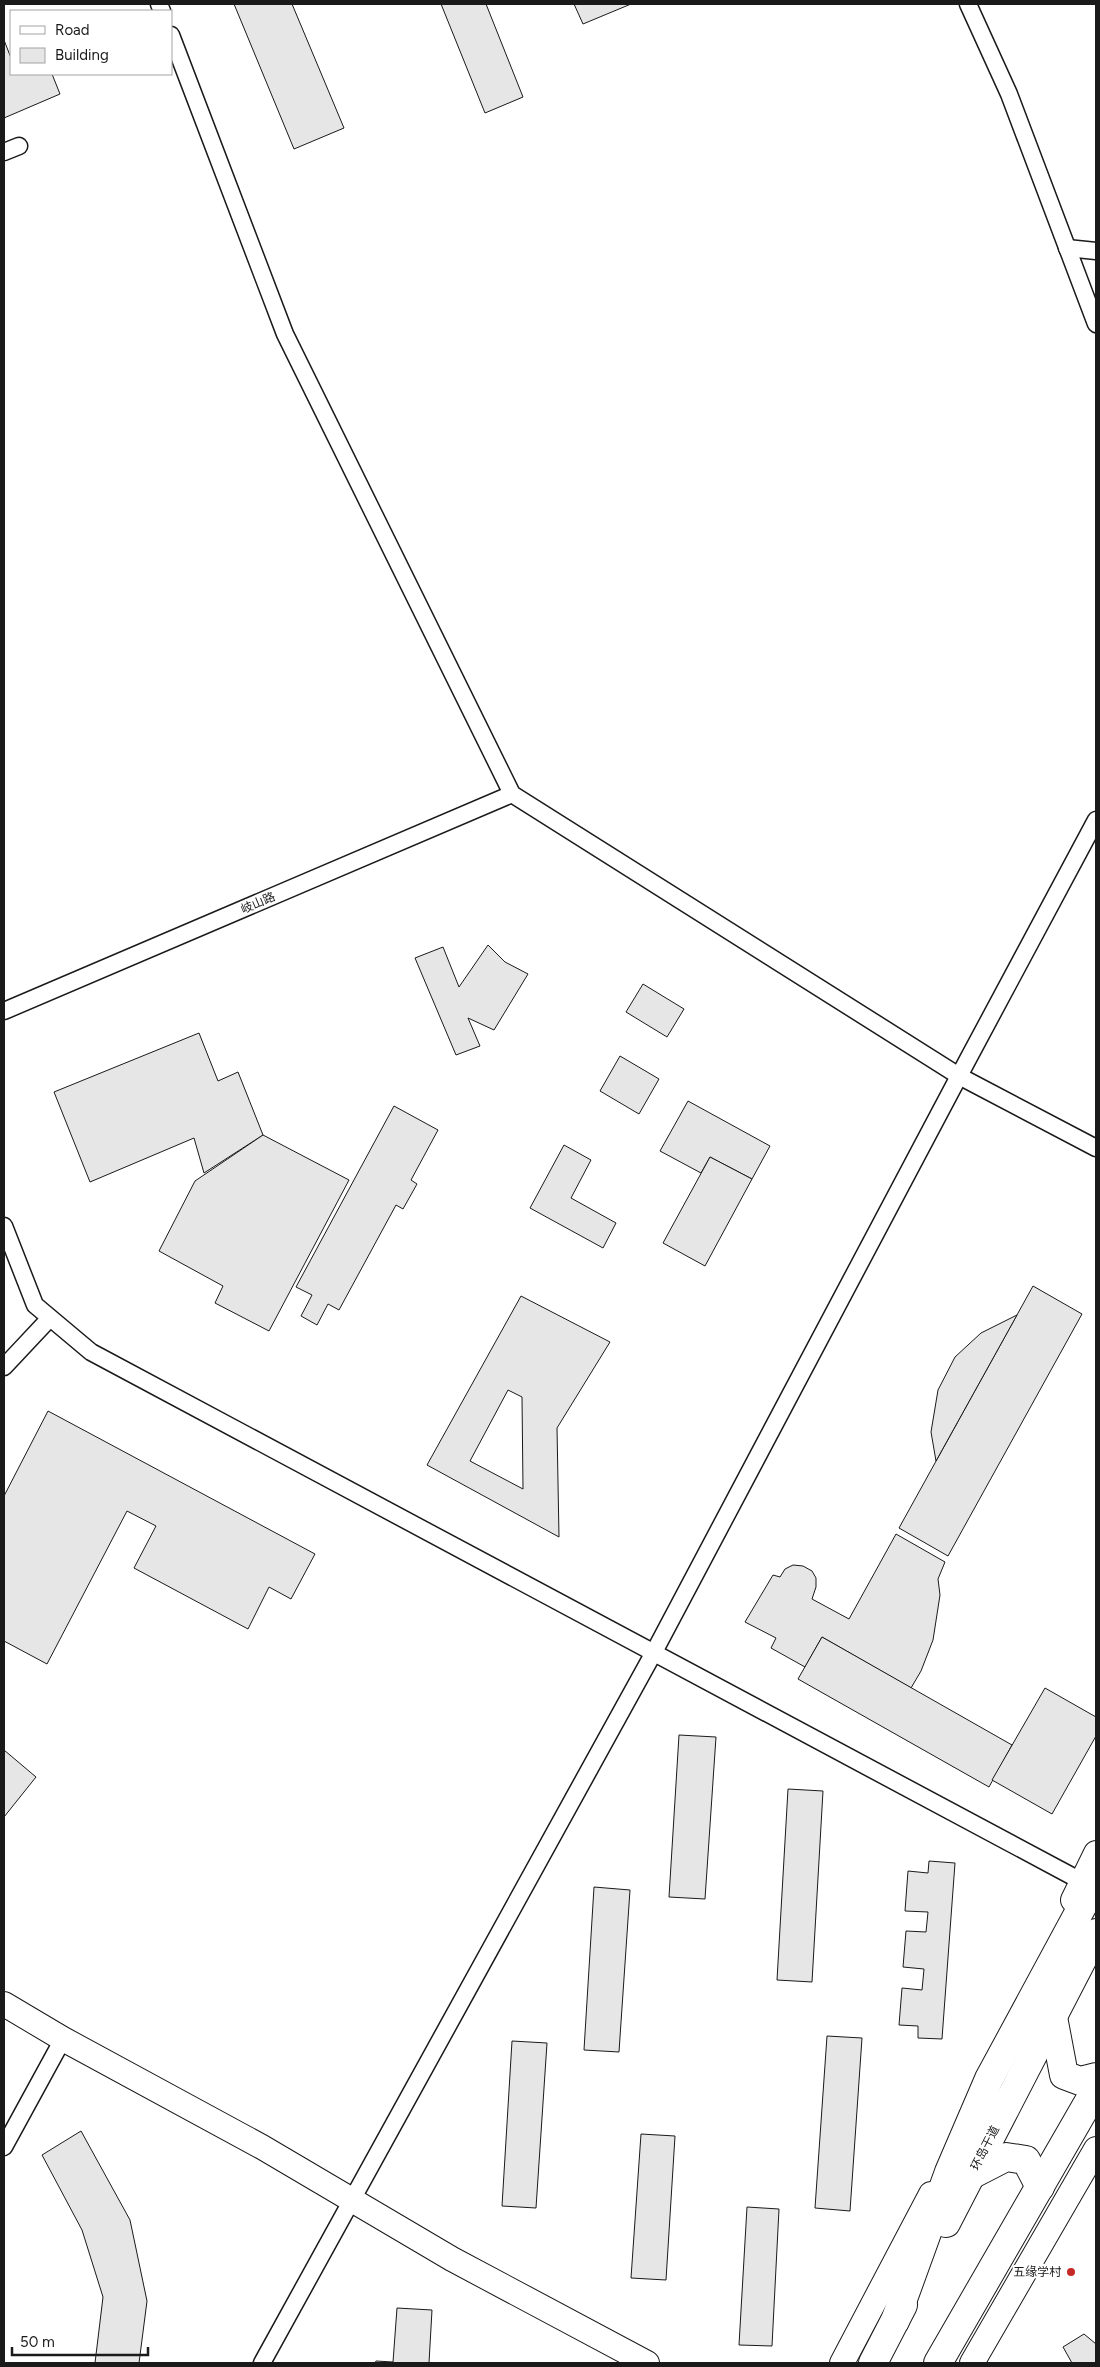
<svg xmlns="http://www.w3.org/2000/svg" width="1100" height="2367" font-family="Figtree,'Noto Sans SC',sans-serif">
	<style>
		.building { fill: #e6e6e6; stroke: #1a1a1a; fill-rule: evenodd }
		.lines { fill: none; stroke-linecap: round; stroke-linejoin: round }
		.minor-casing { stroke: #1a1a1a; stroke-width: 19 }
		.secondary-casing { stroke: #1a1a1a; stroke-width: 26 }
		.trunk-casing { stroke: #1a1a1a; stroke-width: 30 }
		.minor { stroke: #fff; stroke-width: 16 }
		.secondary { stroke: #fff; stroke-width: 24 }
		.trunk { stroke: #fff; stroke-width: 28 }
		.poi-dot { fill: #c62828; stroke: #fff; stroke-width: 2 }
		.labels { text-anchor: middle; stroke-width: 4; stroke-linejoin: round; paint-order: stroke }
		.street-label { font-size: 12px; fill: #1a1a1a; stroke: #fff }
		.poi-label { font-size: 12px; fill: #1a1a1a; stroke: #fff; text-anchor: end }
	</style>
	<rect width="100%" height="100%" fill="#fff"/>
	<!-- building -->
	<g class="building">
		<polygon points="234,4 292,4 344,128 294,149"/>
		<polygon points="441,4 486,4 523,97 485,113"/>
		<polygon points="574,4 631,4 583,24"/>
		<polygon points="4,40 11,58 11,74 52,74 60,94 4,118"/>
		<polygon points="488,945 505,962 528,974 494,1030 468,1018 480,1046 456,1055 415,958 443,947 459,987"/>
		<polygon points="643,984 684,1009 667,1037 626,1012"/>
		<polygon points="199,1033 218,1081 238,1072 263,1135 204,1173 194,1138 90,1182 54,1092"/>
		<polygon points="620,1056 659,1079 639,1114 600,1091"/>
		<polygon points="688,1101 770,1146 752,1179 710,1157 701,1173 660,1151"/>
		<polygon points="394,1106 438,1130 411,1180 417,1184 403,1209 396,1205 339,1310 328,1304 317,1325 301,1316 312,1295 296,1287"/>
		<polygon points="263,1135 349,1180 269,1331 215,1303 223,1286 159,1251 195,1181"/>
		<polygon points="564,1145 591,1160 571,1198 616,1223 603,1248 530,1208"/>
		<polygon points="710,1157 752,1179 705,1266 663,1243"/>
		<polygon points="1033,1286 1082,1314 948,1556 899,1528"/>
		<path d="M521,1296L610,1342L557,1428L559,1537L427,1465ZM508,1390L522,1397L523,1489L470,1461Z"/>
		<polygon points="1017,1315 936,1461 931,1432 938,1390 955,1357 981,1333"/>
		<polygon points="48,1411 315,1554 291,1599 269,1587 248,1629 134,1568 156,1526 127,1511 47,1664 4,1641 4,1496"/>
		<polygon points="896,1534 945,1562 938,1579 940,1595 933,1640 921,1671 911,1688 822,1637 805,1667 771,1648 776,1638 745,1622 773,1575 780,1577 785,1569 793,1565 803,1566 812,1571 816,1578 816,1587 812,1599 849,1619"/>
		<polygon points="822,1637 1012,1745 989,1787 798,1679"/>
		<polygon points="1045,1688 1096,1717 1096,1736 1052,1814 992,1780"/>
		<polygon points="679,1735 716,1737 705,1899 669,1897"/>
		<polygon points="4,1750 36,1777 4,1817"/>
		<polygon points="788,1789 823,1791 812,1982 777,1980"/>
		<polygon points="929,1861 955,1863 942,2039 918,2038 918,2026 899,2025 902,1988 922,1990 924,1969 903,1967 906,1931 926,1932 928,1912 905,1911 908,1871 928,1873"/>
		<polygon points="594,1887 630,1890 619,2052 584,2050"/>
		<polygon points="827,2036 862,2038 850,2211 815,2208"/>
		<polygon points="512,2041 547,2043 536,2208 502,2206"/>
		<polygon points="81,2131 130,2220 147,2301 139,2363 95,2363 103,2297 82,2230 42,2155"/>
		<polygon points="641,2134 675,2136 666,2280 631,2278"/>
		<polygon points="747,2207 779,2209 772,2346 739,2345"/>
		<polygon points="397,2308 432,2310 429,2363 375,2363 376,2361 393,2362"/>
		<polygon points="1084,2334 1096,2344 1096,2363 1072,2363 1063,2347"/>
	</g>
	<g class="lines">
		<defs>
			<g id="minor">
				<polyline points="159,4 162,11"/>
				<polyline points="968,4 1009,94 1096,324"/>
				<polyline points="171,35 285,334 512,794 959,1076 1096,1148"/>
				<polyline points="4,152 19,146"/>
				<polyline points="1067,248 1096,251"/>
				<polyline points="4,1011 512,794"/>
				<polyline points="4,1226 35,1305 91,1352 1081,1881"/>
				<polyline points="4,1367 50,1318"/>
				<polyline points="4,2147 63,2039"/>
				<polyline points="262,2363 653,1654 967,1061 1096,820"/>
			</g>
			<g id="secondary">
				<polyline points="1073,1900 1096,1853"/>
				<polyline points="4,2004 63,2039 262,2147 452,2259 647,2363"/>
				<polyline points="842,2363 931,2194"/>
				<polyline points="972,2363 1096,2149"/>
			</g>
			<g id="trunk">
				<polyline points="1053,2017 1064,2075 1080,2081 1096,2077"/>
				<polyline points="971,2175 1006,2157 1026,2160 1040,2187"/>
				<polyline points="946,2223 1096,1933"/>
				<polyline points="895,2321 949,2172 989,2079 1096,1881"/>
				<polyline points="873,2363 903,2305"/>
				<polyline points="938,2363 1096,2089"/>
			</g>
		</defs>
		<!-- minor casing -->
		<use href="#minor" class="minor-casing"/>
		<!-- secondary casing -->
		<use href="#secondary" class="secondary-casing"/>
		<!-- trunk casing -->
		<use href="#trunk" class="trunk-casing"/>
		<!-- minor -->
		<use href="#minor" class="minor"/>
		<!-- secondary -->
		<use href="#secondary" class="secondary"/>
		<!-- trunk -->
		<use href="#trunk" class="trunk"/>
	</g>
	<!-- markers -->
	<circle class="poi-dot" cx="1071" cy="2272" r="5"/>
	<g class="labels">
		<!-- street labels -->
		<g class="street-label">
			<text transform="translate(258 903) rotate(-23)" y="4">岐山路</text>
			<text transform="translate(985 2148) rotate(-63)" y="4">环岛干道</text>
		</g>
		<!-- poi labels -->
		<g class="poi-label">
			<text x="1061" y="2276">五缘学村</text>
		</g>
	</g>
	<!-- border -->
	<rect width="1100" height="2367" fill="none" stroke="#1a1a1a" stroke-width="10"/>
	<!-- legend -->
	<rect x="10" y="10" width="162" height="65" fill="#ffffff" stroke="#a3a3a3"/>
	<rect x="20" y="26" width="25" height="8" fill="#ffffff" stroke="#a3a3a3"/>
	<text x="55" y="35" font-size="15" fill="#1a1a1a">Road</text>
	<rect x="20" y="48" width="25" height="15" fill="#e6e6e6" stroke="#a3a3a3"/>
	<text x="55" y="60" font-size="15" fill="#1a1a1a">Building</text>
	<!-- scale -->
	<path d="M12 2347v8h136v-8" fill="none" stroke="#1a1a1a" stroke-width="2.5"/>
	<text x="20" y="2347" font-size="15" fill="#1a1a1a" stroke="#ffffff" stroke-width="4" paint-order="stroke">50 m</text>
</svg>
